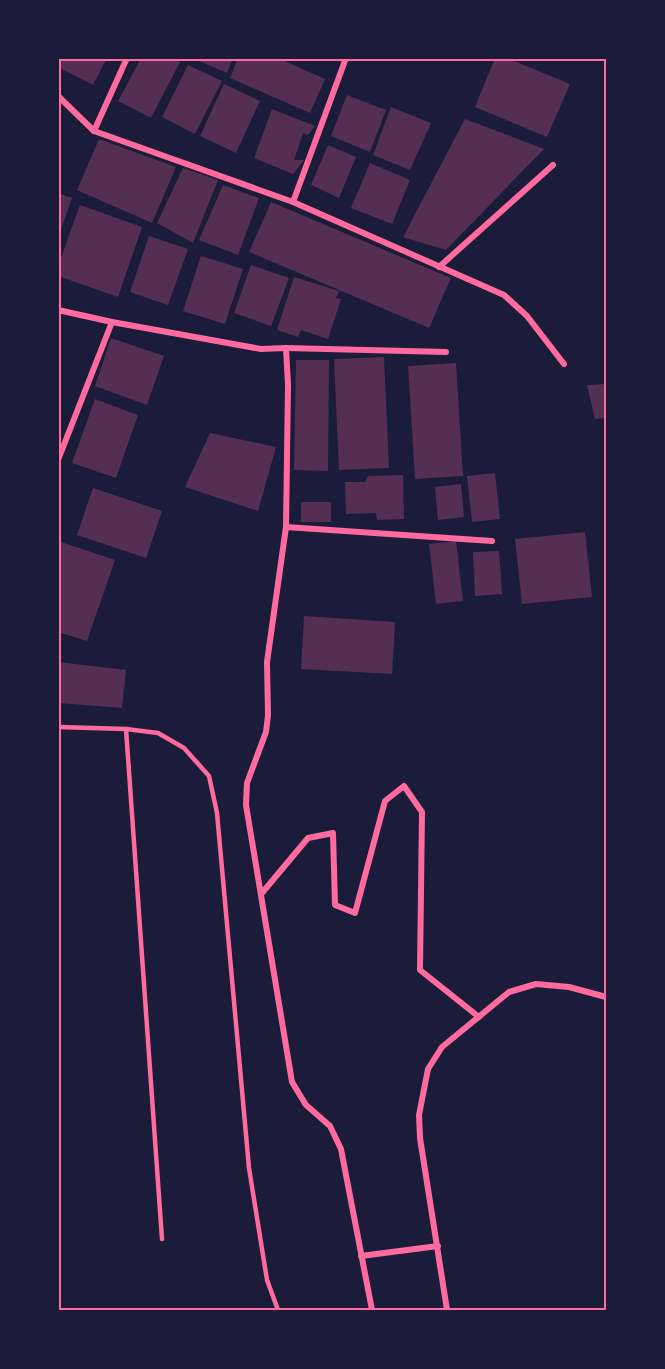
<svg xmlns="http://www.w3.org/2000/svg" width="665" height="1369" font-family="'Times New Roman',serif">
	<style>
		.building { fill: #542f53 }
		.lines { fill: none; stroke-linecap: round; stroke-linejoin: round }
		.service { stroke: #ff6b9d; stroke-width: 4.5 }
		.minor { stroke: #ff6b9d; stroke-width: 6 }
		.neatline { fill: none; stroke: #ff6b9d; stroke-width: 2 }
	</style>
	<rect width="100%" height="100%" fill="#1b1b3a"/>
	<!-- building -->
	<g class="building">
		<polygon points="58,58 107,58 93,85 58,67"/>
		<polygon points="141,58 172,58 180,62 151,118 118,101"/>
		<polygon points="192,58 233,58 227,73"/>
		<polygon points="238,58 278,58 325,79 310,113 230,78"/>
		<polygon points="495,58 507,58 570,84 547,137 475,107"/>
		<polygon points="188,65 222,81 195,134 162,117"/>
		<polygon points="224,84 260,101 236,153 200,136"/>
		<polygon points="347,95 386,110 370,152 331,136"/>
		<polygon points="391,107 431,123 410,170 373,155"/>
		<polygon points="272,109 315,126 308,135 303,133 294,160 304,160 293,174 254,158"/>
		<polygon points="465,119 544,149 446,250 403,237"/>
		<polygon points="99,139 176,167 152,223 77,190"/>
		<polygon points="328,145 356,157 339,198 311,185"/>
		<polygon points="370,163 410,180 392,224 351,208"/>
		<polygon points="183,168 218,180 193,243 157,223"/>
		<polygon points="223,185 259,198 238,255 199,240"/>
		<polygon points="58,193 72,198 59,235 58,235"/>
		<polygon points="271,202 451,278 429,328 249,252"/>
		<polygon points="80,205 142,227 118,297 58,276 58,266"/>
		<polygon points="149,236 188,249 168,305 130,292"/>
		<polygon points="201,256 243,269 225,324 183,311"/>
		<polygon points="251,265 289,278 271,326 234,313"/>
		<polygon points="294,277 339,291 336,298 341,299 328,339 301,330 298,337 277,330"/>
		<polygon points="111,338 164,356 147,405 95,386"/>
		<polygon points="384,357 389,468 339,470 334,359"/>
		<polygon points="296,360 329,360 328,471 294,470"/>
		<polygon points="456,363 463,476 415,479 408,366"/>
		<polygon points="606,384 606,418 595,419 587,385"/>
		<polygon points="95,399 138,415 116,478 72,463"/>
		<polygon points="210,433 276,447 258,511 185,487"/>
		<polygon points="495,473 500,519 472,522 467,476"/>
		<polygon points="403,475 404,519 377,520 376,513 346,514 345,482 365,482 368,476"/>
		<polygon points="461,484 464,517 438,520 435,487"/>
		<polygon points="93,488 162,511 146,558 77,535"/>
		<rect x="301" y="502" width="30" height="20"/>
		<polygon points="585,532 592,597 522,604 515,539"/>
		<polygon points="58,541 115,560 87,641 58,632"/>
		<polygon points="456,541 463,601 436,604 429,544"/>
		<polygon points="499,551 502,594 475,596 473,552"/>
		<polygon points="304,616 395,622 392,674 301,669"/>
		<polygon points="58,662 126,670 122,708 58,703"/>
	</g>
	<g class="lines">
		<!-- service -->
		<g class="service">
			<polyline points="58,727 126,729 158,733 184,748 209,776 217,813 249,1168 267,1280 278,1310"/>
			<polyline points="126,729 162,1239"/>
		</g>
		<!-- minor -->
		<g class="minor">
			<polyline points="127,58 94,131 293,202 346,58"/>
			<polyline points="58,96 94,131"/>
			<polyline points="293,202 504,295 527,316 564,364"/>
			<polyline points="439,267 553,165"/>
			<polyline points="58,310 112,322 261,349 286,348 288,385 286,527 267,662 268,715 266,732 247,783 246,805 292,1082 306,1105 330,1126 341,1149 372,1310"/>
			<polyline points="286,348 446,352"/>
			<polyline points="58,460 112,322"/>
			<polyline points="286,527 492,541"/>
			<polyline points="262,893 308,838 333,833 335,905 355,913 385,801 404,786 422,812 420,970 479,1017"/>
			<polyline points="361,1256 438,1246"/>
			<polyline points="447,1310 420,1138 419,1115 428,1069 442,1047 509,992 536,984 569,987 606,997"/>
		</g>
	</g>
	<!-- border -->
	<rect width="665" height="1369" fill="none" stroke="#1b1b3a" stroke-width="120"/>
	<rect x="60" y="60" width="545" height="1249" class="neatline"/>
</svg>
